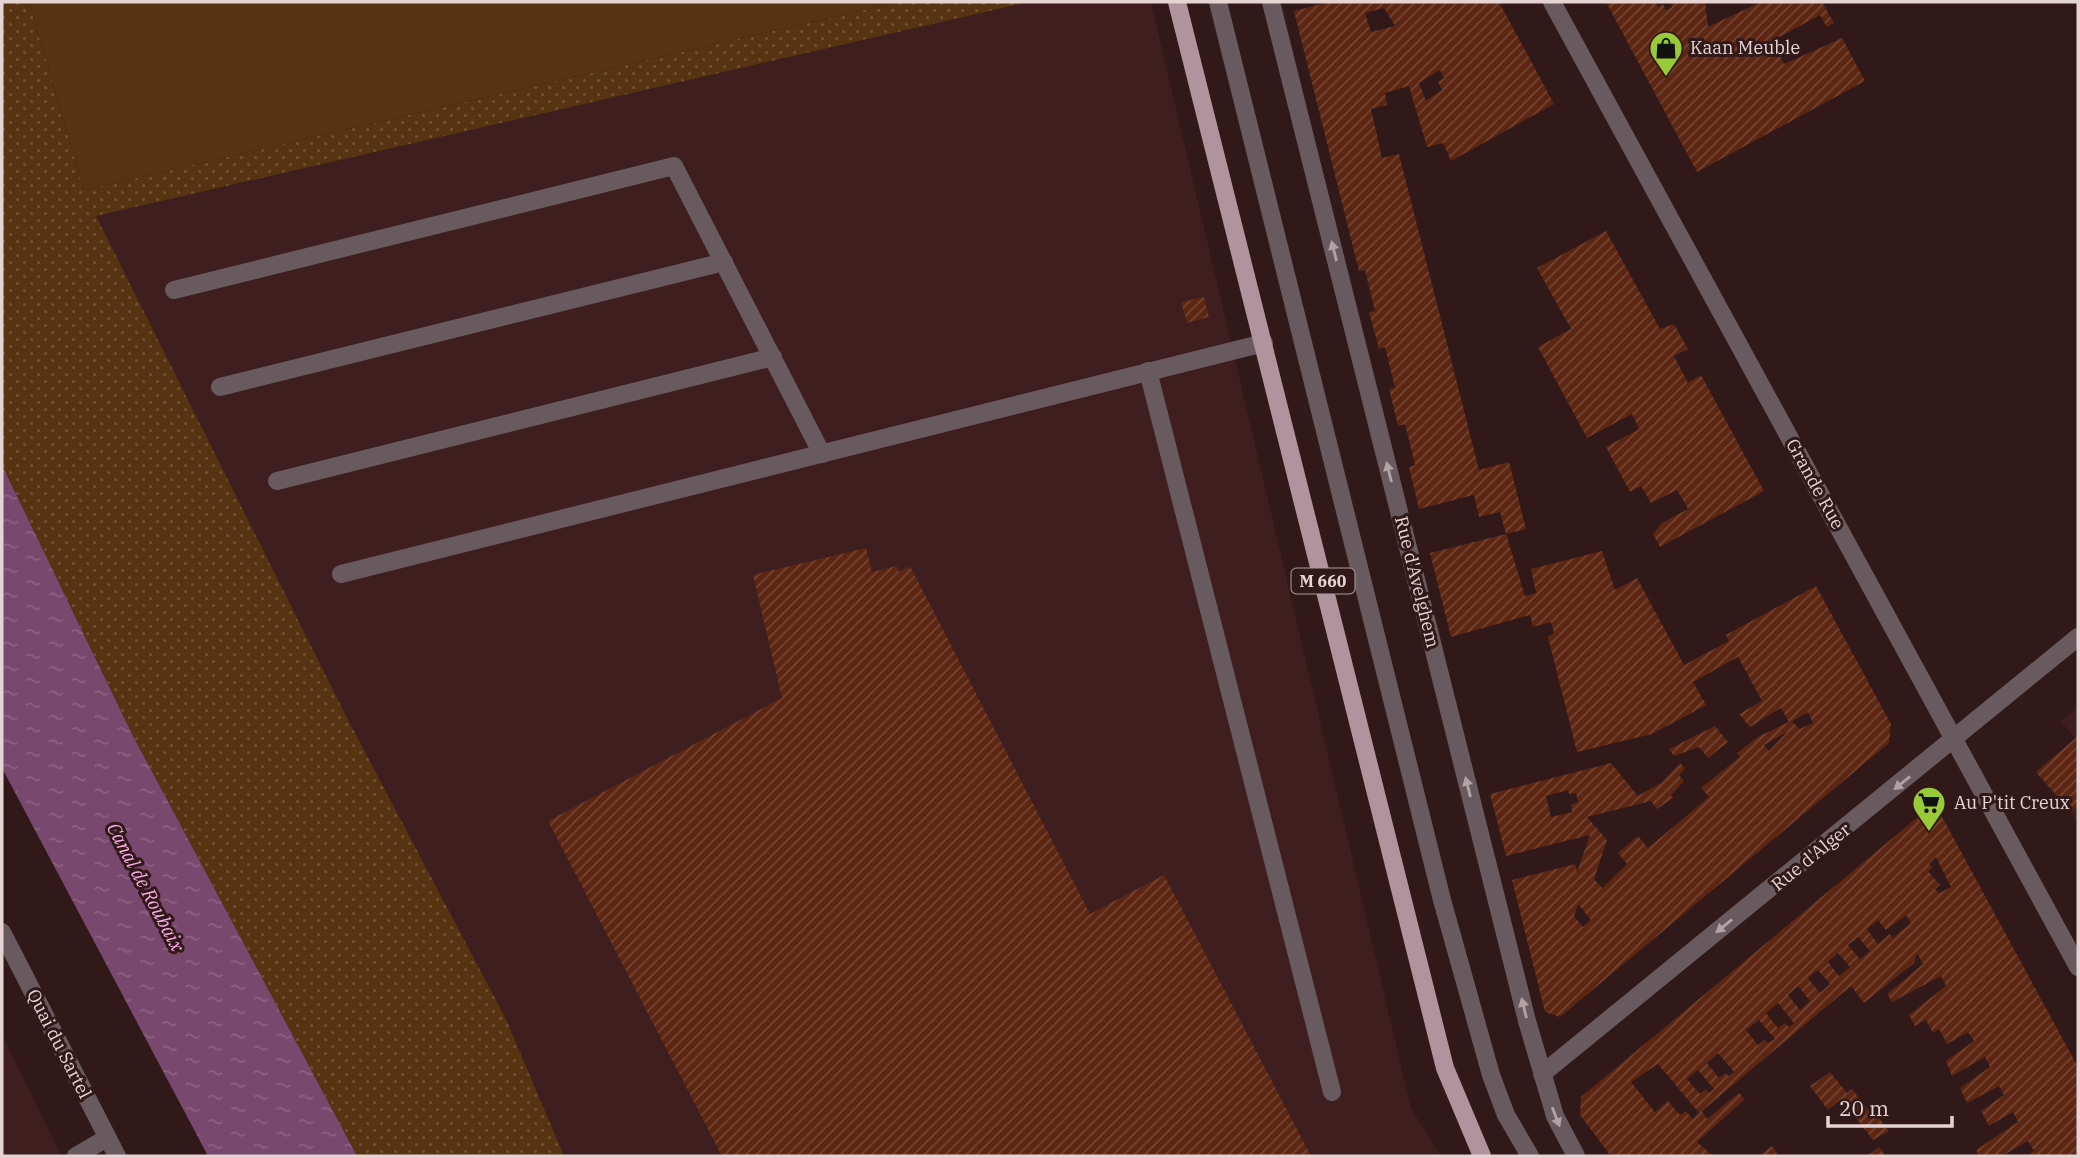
<svg xmlns="http://www.w3.org/2000/svg" width="2080" height="1158" font-family="'IBM Plex Serif',serif">
	<style>
		.built { fill: #3e1e1f }
		.grass { fill: url(#grass-dots) }
		.pitch { fill: #563311 }
		.water { fill: url(#water-ripples) }
		.building { fill: url(#building-hatch); fill-rule: evenodd }
		.lines { fill: none; stroke-linecap: round; stroke-linejoin: round }
		.minor { stroke: #685a5f; stroke-width: 18 }
		.major { stroke: #af949d; stroke-width: 18 }
		.oneway { fill: #b4a3a5 }
		.labels { text-anchor: middle; stroke-width: 6; stroke-linejoin: round; paint-order: stroke }
		.shield { fill: #311819; stroke: #b09c9c; stroke-width: 2 }
		.shield-label { font-size: 16px; font-weight: bold; fill: #e6d4d4 }
		.poi-label { font-size: 18px; fill: #e6d4d4; stroke: #311819; text-anchor: start }
		.street-label { font-size: 18px; fill: #e6d4d4; stroke: #311819 }
		.water-label { font-size: 19px; font-style: italic; fill: #faaee9; stroke: #311819 }
	</style>
	<defs>
		<pattern id="grass-dots" width="8" height="8" patternUnits="userSpaceOnUse" patternTransform="scale(1.75)"><rect width="8" height="8" fill="#563311"/><path d="M2 2h.1M6 6h.1" fill="none" stroke="#6e5033" stroke-width="1.8" stroke-linecap="round"/></pattern>
		<pattern id="water-ripples" width="26" height="14" patternUnits="userSpaceOnUse" patternTransform="scale(1.75)"><rect width="26" height="14" fill="#79486f"/><path d="M2 4q2-2 4 0t4 0M15 11q2-2 4 0t4 0" fill="none" stroke="#8c6283"/></pattern>
		<pattern id="building-hatch" width="6" height="6" patternUnits="userSpaceOnUse" patternTransform="scale(1.75)"><rect width="6" height="6" fill="#5d2612"/><path d="M-1 1l2-2M0 6l6-6M5 7l2-2" fill="none" stroke="#744534"/></pattern>
	</defs>
	<rect width="100%" height="100%" fill="#311819"/>
	<!-- built -->
	<g class="built">
		<polygon points="1029,2 1151,2 1411,1108 1441,1156 564,1156 506,1019 346,716 95,216"/>
		<polygon points="2078,707 2078,822 2036,772 2075,739 2061,721"/>
		<polygon points="2,1035 40,1112 61,1156 2,1156"/>
	</g>
	<!-- grass -->
	<polygon class="grass" points="2,2 29,2 84,190 898,2 1029,2 96,216 346,716 506,1019 564,1156 357,1156 132,734 2,465"/>
	<!-- pitch -->
	<polygon class="pitch" points="29,2 898,2 84,190"/>
	<!-- water -->
	<polygon class="water" points="2,465 132,734 357,1156 208,1156 2,768"/>
	<!-- building -->
	<g class="building">
		<path d="M1329,2H1499L1554,104L1451,161L1443,143L1427,147L1409,86L1385,93L1387,105L1371,109L1382,158L1399,154L1479,470L1509,462L1526,529L1506,534L1500,512L1479,517L1474,495L1419,509L1409,467L1415,465L1405,424L1398,426L1389,389L1395,388L1385,347L1379,349L1369,312L1375,311L1365,270L1359,271L1294,11ZM1384,8L1395,26L1371,32L1365,13ZM1440,70L1444,78L1438,82L1442,90L1426,101L1419,83Z"/>
		<polygon points="1606,2 1655,2 1658,7 1663,4 1666,10 1672,7 1671,2 1705,2 1708,27 1761,2 1822,2 1834,23 1827,27 1820,15 1772,41 1784,64 1842,38 1865,81 1697,172"/>
		<polygon points="1606,231 1660,329 1674,324 1688,349 1674,356 1688,383 1701,375 1764,491 1660,547 1653,534 1662,523 1688,509 1677,490 1651,503 1641,486 1630,492 1606,447 1639,429 1632,414 1587,438 1538,347 1571,329 1537,268"/>
		<polygon points="1204,297 1209,317 1187,323 1181,302"/>
		<path d="M1506,534L1525,596L1536,593L1531,569L1602,551L1615,590L1637,578L1684,665L1729,641L1726,635L1816,586L1891,724L1889,743L1560,1017L1545,1012L1512,880L1575,864L1577,872L1590,835L1506,856L1490,794L1611,763L1638,796L1661,783L1680,763L1685,768L1679,775L1684,781L1671,795L1673,798L1657,809L1651,801L1587,817L1607,840L1594,879L1602,888L1627,864L1618,853L1638,836L1648,848L1709,797L1701,788L1740,757L1737,753L1758,737L1789,722L1781,708L1750,727L1739,714L1762,701L1738,657L1693,682L1706,705L1652,734L1577,752L1548,637L1554,633L1551,622L1533,627L1530,615L1451,637L1430,553ZM1808,712L1813,723L1799,729L1792,721ZM1787,732L1769,751L1764,745ZM1568,790L1569,794L1576,793L1578,802L1571,805L1572,812L1551,817L1546,796ZM1578,904L1591,920L1583,927L1574,916Z"/>
		<polygon points="866,548 872,572 897,566 899,572 910,566 1090,914 1164,875 1311,1156 722,1156 548,821 782,698 753,575"/>
		<polygon points="1715,726 1728,742 1708,758 1699,747 1674,756 1669,749"/>
		<polygon points="2078,736 2078,806 2071,812 2036,772"/>
		<path d="M1924,812L1941,815L2078,1067V1156H2026L2034,1151L2028,1141L2002,1156H1979L1976,1150L2018,1122L2013,1112L1989,1126L1981,1111L2004,1095L1999,1086L1967,1103L1960,1088L1990,1067L1985,1057L1952,1076L1946,1061L1974,1041L1968,1032L1947,1044L1939,1029L1933,1033L1926,1020L1915,1026L1909,1015L1946,986L1941,976L1892,1002L1887,994L1923,964L1917,953L1914,963L1864,1003L1851,986L1702,1111L1707,1119L1739,1093L1745,1099L1697,1142L1713,1156H1611L1580,1115L1581,1097ZM1936,857L1951,887L1939,893L1935,889L1940,885L1928,871L1933,868L1929,864ZM1906,915L1911,923L1893,938L1890,934L1878,944L1867,929L1878,920L1886,930ZM1858,937L1870,951L1860,959L1848,945ZM1838,953L1850,967L1839,976L1828,962ZM1818,970L1830,984L1820,993L1808,978ZM1798,986L1810,1001L1800,1010L1788,995ZM1778,1003L1794,1023L1789,1027L1785,1023L1778,1028L1766,1013ZM1759,1020L1775,1039L1768,1043L1765,1040L1758,1045L1746,1030ZM1718,1053L1734,1072L1729,1076L1726,1073L1719,1078L1707,1063ZM1658,1064L1699,1113L1692,1119L1686,1111L1680,1115L1668,1101L1655,1112L1631,1082ZM1698,1070L1714,1089L1709,1093L1706,1089L1700,1094L1687,1079Z"/>
		<polygon points="1830,1072 1847,1093 1852,1089 1869,1111 1872,1109 1889,1131 1873,1140 1841,1099 1828,1110 1810,1086"/>
		<polygon points="1772,1146 1777,1153 1773,1156 1759,1156"/>
		<polygon points="1879,1147 1886,1156 1867,1156"/>
	</g>
	<g class="lines">
		<!-- minor -->
		<g class="minor">
			<polyline points="1218,2 1442,900 1491,1075 1506,1115 1530,1156"/>
			<polyline points="1271,2 1527,1021 1555,1116 1576,1156"/>
			<polyline points="1552,2 2078,967"/>
			<polyline points="174,290 674,166 822,454"/>
			<polyline points="1148,371 1332,1092"/>
			<polyline points="220,387 724,262"/>
			<polyline points="277,481 773,357"/>
			<polyline points="341,574 1264,343"/>
			<polyline points="2,932 117,1156"/>
			<polyline points="1542,1074 2078,637"/>
			<polyline points="76,1156 107,1138"/>
		</g>
		<!-- major -->
		<polyline class="major" points="1177,2 1445,1068 1482,1156"/>
	</g>
	<!-- one-way arrows -->
	<defs><path id="oneway-solid" d="M-6-.8H1V-3.2L6.5 0L1 3.2V.8H-6Z" transform="scale(1.75)"/></defs>
	<g class="oneway">
		<use href="#oneway-solid" transform="translate(1334 251) rotate(-104)"/>
		<use href="#oneway-solid" transform="translate(1389 472) rotate(-104)"/>
		<use href="#oneway-solid" transform="translate(1902 783) rotate(141)"/>
		<use href="#oneway-solid" transform="translate(1468 787) rotate(-104)"/>
		<use href="#oneway-solid" transform="translate(1724 926) rotate(141)"/>
		<use href="#oneway-solid" transform="translate(1524 1008) rotate(-104)"/>
		<use href="#oneway-solid" transform="translate(1556 1117) rotate(69)"/>
	</g>
	<!-- icons -->
	<defs>
		<symbol id="shop-pin" viewBox="-11 -11 22 30"><path d="M0 17L-7.5 6A9.5 9.5 0 1 1 7.5 6Z" fill="#98cb37" stroke="#311819"/><path d="M-5-2.5h2.3a2.7 3.5 0 0 1 5.4 0H5L5.5 6h-11ZM-1.5-2.5h3a1.5 2.3 0 0 0-3 0Z" fill="#111"/></symbol>
		<symbol id="supermarket-pin" viewBox="-11 -11 22 30"><path d="M0 17L-7.5 6A9.5 9.5 0 1 1 7.5 6Z" fill="#98cb37" stroke="#311819"/><path d="M-6-5.5h2.5l.6 2H6L4.5 2H-2.5L-4.4-4H-6ZM-1.5 3.2a1.3 1.3 0 1 0 .1 0ZM3 3.2a1.3 1.3 0 1 0 .1 0Z" fill="#111"/></symbol>
	</defs>
	<g fill-rule="evenodd">
		<use href="#shop-pin" x="1647" y="29" width="38" height="52"/>
		<use href="#supermarket-pin" x="1910" y="784" width="38" height="52"/>
	</g>
	<g class="labels">
		<!-- shield labels -->
		<rect class="shield" x="1291.5" y="568.5" width="63" height="25" rx="5"/>
		<g class="shield-label">
			<text x="1323" y="587">M 660</text>
		</g>
		<!-- poi labels -->
		<g class="poi-label">
			<text x="1690" y="54">Kaan Meuble</text>
			<text x="1954" y="809">Au P'tit Creux</text>
		</g>
		<!-- street labels -->
		<g class="street-label">
			<text transform="translate(1815 484) rotate(61)" y="6">Grande Rue</text>
			<text transform="translate(1417 582) rotate(76)" y="6">Rue d'Avelghem</text>
			<text transform="translate(1811 857) rotate(-39)" y="6">Rue d'Alger</text>
			<text transform="translate(59 1044) rotate(63)" y="6">Quai du Sartel</text>
		</g>
		<!-- water labels -->
		<g class="water-label">
			<text transform="translate(146 887) rotate(62)" y="7">Canal de Roubaix</text>
		</g>
	</g>
	<!-- border -->
	<rect width="2080" height="1158" fill="none" stroke="#e6d4d4" stroke-width="7"/>
	<!-- scale -->
	<path d="M1828 1116v10h124v-10" fill="none" stroke="#e6d4d4" stroke-width="3.5"/>
	<text x="1839" y="1116" font-size="21" fill="#e6d4d4" stroke="#311819" stroke-width="5" paint-order="stroke">20 m</text>
</svg>
